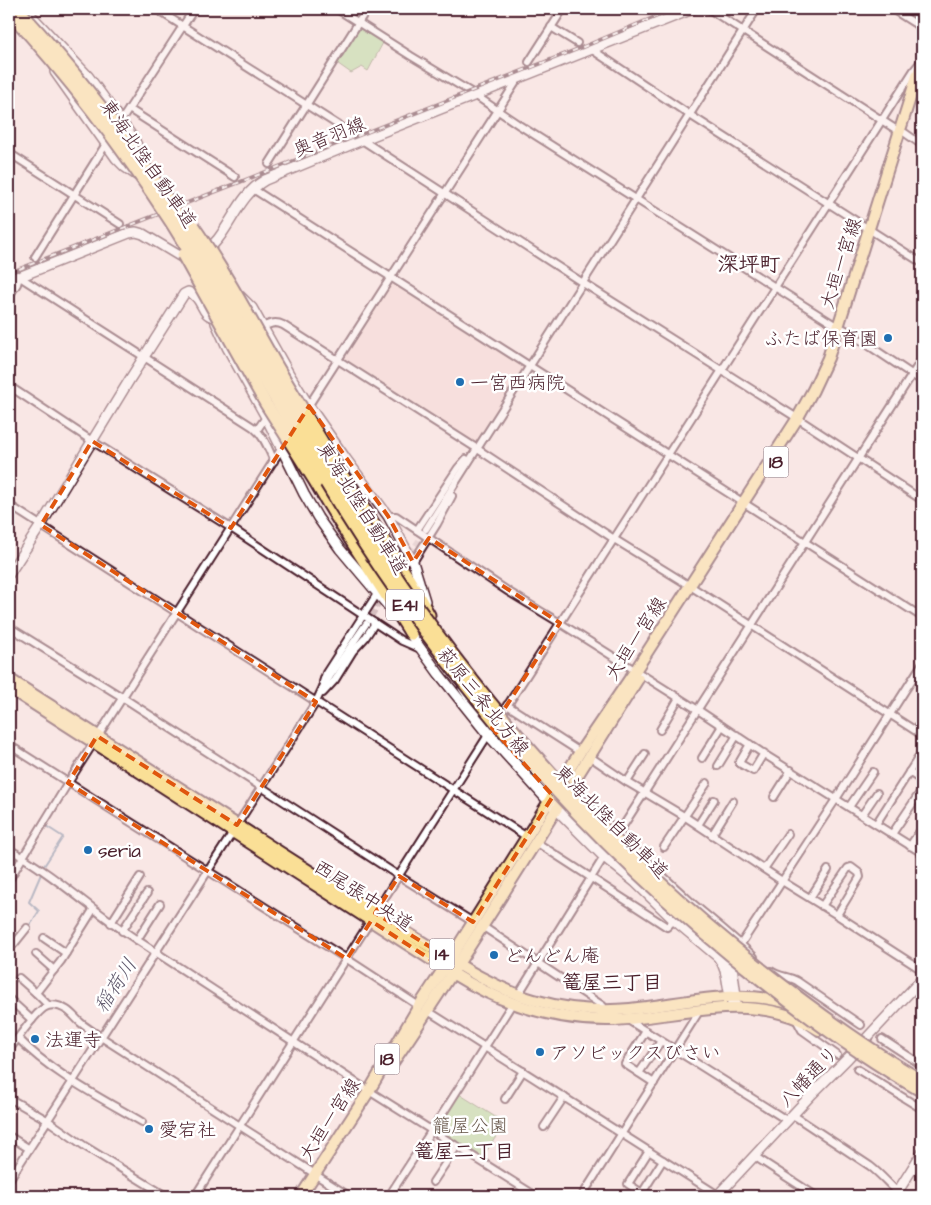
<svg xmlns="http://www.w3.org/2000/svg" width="931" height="1205" font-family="'Architects Daughter','Klee One',sans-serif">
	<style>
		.built { fill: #f4d6d2 }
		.green { fill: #aed996; stroke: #7c7c60 }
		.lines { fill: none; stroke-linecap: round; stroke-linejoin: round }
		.stream { stroke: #6e819b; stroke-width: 2 }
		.street-tunnel { stroke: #d6bfc0; stroke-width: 6; stroke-dasharray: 6 3; stroke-linecap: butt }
		.street-casing { stroke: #4a1f2b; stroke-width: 10 }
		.secondary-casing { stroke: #4a1f2b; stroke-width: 12 }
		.primary-casing { stroke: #4a1f2b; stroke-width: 14 }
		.highway-casing { stroke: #4a1f2b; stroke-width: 15 }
		.street { stroke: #fff; stroke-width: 6 }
		.secondary { stroke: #fff; stroke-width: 9 }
		.primary { stroke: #fadf96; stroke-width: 10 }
		.highway { stroke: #fadf96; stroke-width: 11 }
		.rail-casing { stroke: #4a1f2b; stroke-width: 4 }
		.rail { stroke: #fff; stroke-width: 2; stroke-dasharray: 5.5; stroke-linecap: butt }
		.highway-bridge-casing { stroke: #4a1f2b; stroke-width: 15; stroke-linecap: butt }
		.highway-bridge { stroke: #fadf96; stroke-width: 11 }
		.marked { fill: none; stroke: #e0560e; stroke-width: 4; stroke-dasharray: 10 6; stroke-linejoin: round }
		.poi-dot { fill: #1f6fb2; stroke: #fff; stroke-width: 2 }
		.labels { text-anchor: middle; stroke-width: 5; stroke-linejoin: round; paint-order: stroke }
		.shield { fill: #fff; stroke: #80626b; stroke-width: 1 }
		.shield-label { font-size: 18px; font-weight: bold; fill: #4a1f2b }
		.street-label { font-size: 19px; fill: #4a1f2b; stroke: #fff }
		.poi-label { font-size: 19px; fill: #4a1f2b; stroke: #fff; text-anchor: start }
		.park-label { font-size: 19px; fill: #68574b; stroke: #fff }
		.neighbourhood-label { font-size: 20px; font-weight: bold; fill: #4a1f2b; stroke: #fff }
		.water-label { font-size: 20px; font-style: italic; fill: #5f586c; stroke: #fff }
		.quarter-label { font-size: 21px; font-weight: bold; fill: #4a1f2b; stroke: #fff }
	</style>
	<rect width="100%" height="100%" fill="#f9e7e5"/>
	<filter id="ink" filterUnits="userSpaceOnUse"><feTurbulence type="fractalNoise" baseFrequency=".02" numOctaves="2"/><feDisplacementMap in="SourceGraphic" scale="10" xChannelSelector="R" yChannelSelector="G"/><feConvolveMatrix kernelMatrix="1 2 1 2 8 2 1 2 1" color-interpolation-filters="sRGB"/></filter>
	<g filter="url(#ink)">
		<!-- built -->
		<polygon class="built" points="392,280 526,366 476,443 343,359"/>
		<!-- green -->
		<g class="green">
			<polygon points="359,23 385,39 368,71 362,67 351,73 334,61"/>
			<polygon points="459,1094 505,1123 482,1158 436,1128"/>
		</g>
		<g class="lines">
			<!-- stream -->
			<g class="stream">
				<polyline points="262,780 311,702"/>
				<polyline points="239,817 257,787"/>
				<polyline points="207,865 226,836"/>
				<polyline points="44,866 63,837 46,826"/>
				<polyline points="29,927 39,911 29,902 41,874"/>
				<polyline points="162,936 204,871"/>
			</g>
			<!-- street-tunnel -->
			<g class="street-tunnel">
				<polyline points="401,568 426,530"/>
				<polyline points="367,623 384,595"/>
			</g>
			<defs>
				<g id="street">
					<polyline points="156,9 349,132"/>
					<polyline points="337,9 411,56 469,91 519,125 838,327"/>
					<polyline points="709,9 900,132"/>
					<polyline points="892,9 922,28"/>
					<polyline points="551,27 577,43"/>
					<polyline points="591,49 690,115 922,263"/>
					<polyline points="529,62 563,9"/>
					<polyline points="129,109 235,177"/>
					<polyline points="121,121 194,9"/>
					<polyline points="905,133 922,145"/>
					<polyline points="362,140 583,283 794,416 922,500"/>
					<polyline points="9,153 120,224"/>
					<polyline points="269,164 367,9"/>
					<path d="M253,189C477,331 699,475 922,617"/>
					<polyline points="35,257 106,144"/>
					<path d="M9,270L253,427C264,436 268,448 274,461"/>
					<polyline points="9,296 17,284 19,277"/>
					<path d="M261,328C268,324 275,321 283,325L476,448L614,539L690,586"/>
					<polyline points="844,329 922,381"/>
					<polyline points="9,386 92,441 231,528 402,641 418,648"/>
					<polyline points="307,408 518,79"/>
					<polyline points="257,430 266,417"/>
					<polyline points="9,505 527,837"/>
					<polyline points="388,516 396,516 509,592 560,623 698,710 767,756 922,853"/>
					<polyline points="426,529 757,9"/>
					<polyline points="417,530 458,468 466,459"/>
					<polyline points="413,562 437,524 452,496"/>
					<polyline points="695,589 922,735"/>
					<polyline points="9,627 122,697 399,876 473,922"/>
					<polyline points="323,682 326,673 377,594"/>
					<polyline points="323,693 335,680 353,651 365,638 375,623"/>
					<polyline points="507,705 580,752"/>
					<polyline points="500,717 914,70 918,65"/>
					<polyline points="660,730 679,698"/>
					<polyline points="750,744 739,763 753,771 764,753"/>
					<polyline points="9,745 347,959 419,1006"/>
					<polyline points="589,756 627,782 684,816 782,881 837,915 922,970"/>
					<polyline points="702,758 722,726"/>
					<polyline points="718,766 737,735"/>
					<polyline points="909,772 921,780 922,779"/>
					<polyline points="627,782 645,754"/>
					<polyline points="774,797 791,770"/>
					<path d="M586,801C620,836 655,869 691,902C712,920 734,937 754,957"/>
					<polyline points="849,807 873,772"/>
					<polyline points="862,815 877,793"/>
					<polyline points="876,824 922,752"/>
					<polyline points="237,825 316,702 324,685 366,624"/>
					<polyline points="698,825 714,800"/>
					<polyline points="618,834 922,359"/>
					<polyline points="892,834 919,794 922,796"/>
					<polyline points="712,835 733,801"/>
					<polyline points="536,842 667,927 674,920"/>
					<polyline points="910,846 922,828"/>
					<polyline points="664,847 707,783"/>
					<path d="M9,849C55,875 93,911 137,940L369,1091L536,1196"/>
					<polyline points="764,869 788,834"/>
					<polyline points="9,880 68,783 283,446"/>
					<polyline points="810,898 828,870"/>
					<polyline points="822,906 848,868 851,867 859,873 860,877 837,915"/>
					<polyline points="375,913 490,732"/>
					<polyline points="111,923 140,877"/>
					<polyline points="482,926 603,1006 603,1010"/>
					<polyline points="9,930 11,938 10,947"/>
					<polyline points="122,931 147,893"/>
					<polyline points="44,938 66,953"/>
					<polyline points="137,940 160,904"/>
					<polyline points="741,944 836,799 922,664"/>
					<polyline points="9,949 15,943 27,928"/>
					<polyline points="36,954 54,970"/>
					<path d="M771,971C779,977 788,976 797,981L861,1025"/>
					<polyline points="19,978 36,993 48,1005"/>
					<polyline points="36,993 61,961 93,910"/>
					<polyline points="518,995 604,857"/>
					<polyline points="9,999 32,1020"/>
					<polyline points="428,1011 718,1195"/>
					<polyline points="796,1019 802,1030 837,1055"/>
					<polyline points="628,1020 788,1121"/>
					<polyline points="646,1031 625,1064 654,1083"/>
					<path d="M18,1038C51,1073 101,1098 142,1122"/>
					<polyline points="882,1039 922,1065"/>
					<path d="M9,1050C16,1041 38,1008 48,1006C54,1004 62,1007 67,1010C72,1013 76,1019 81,1023C87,1028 94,1032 101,1037L315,1174"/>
					<polyline points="857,1069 922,1109"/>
					<polyline points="639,1073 661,1041"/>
					<polyline points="9,1098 47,1120 86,1147 166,1196"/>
					<polyline points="505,1099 523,1071"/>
					<path d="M793,1115L870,1166C882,1175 891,1187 902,1196"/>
					<polyline points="544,1127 564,1097"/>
					<polyline points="9,1136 28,1148"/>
					<polyline points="649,1151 628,1184 642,1193 663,1160"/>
					<polyline points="754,1156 816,1196"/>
					<polyline points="319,1177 349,1196"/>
					<polyline points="9,1180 73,1081 233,832"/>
					<polyline points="433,1182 457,1146"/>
					<polyline points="195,1196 371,920"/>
					<polyline points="389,1196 445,1110 512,1004"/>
					<polyline points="582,1196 700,1010"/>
				</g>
				<g id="secondary">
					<polyline points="28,12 88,76 134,139 144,161"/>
					<polyline points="55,72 116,158 125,167 138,176"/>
					<path d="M203,253C209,249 214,244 218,239C233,220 242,193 265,180L362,140L693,9"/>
					<polyline points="9,281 129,233 136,232 143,234 183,258 187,258"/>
					<polyline points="240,296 252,308 289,374 309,406 346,459 388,516 413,562 425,601"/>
					<polyline points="216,323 227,347 266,417 304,494 318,518 340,549 389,607"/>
					<path d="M9,574L41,525L130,379L184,294L188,292C204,297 200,315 214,317"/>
					<path d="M408,631L439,674L488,735L549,802L604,857L635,882L674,920L718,957C729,970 726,988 732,1002"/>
					<path d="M463,688C481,718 505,743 528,769C557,801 587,834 620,862"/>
					<polyline points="721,952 727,958 732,966 736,996 734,1007"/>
					<polyline points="717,1196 812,1094 848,1058 922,979"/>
					<polyline points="895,1196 922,1153"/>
				</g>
				<g id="primary">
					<path d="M9,679C121,751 234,823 347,895C375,913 404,931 432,948C465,969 497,989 534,1000C565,1009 598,1012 630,1009C683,1004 738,987 791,1004"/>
					<path d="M9,688L452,973C500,1003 553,1021 611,1020C681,1018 754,988 819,1030"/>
					<path d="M390,1067C476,940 556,809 638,679"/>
					<polyline points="301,1196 369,1091 419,1006 450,959 580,752 635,671 797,419 813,390 828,358 838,327 917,76 922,63"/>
				</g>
				<g id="highway">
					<polyline points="338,468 407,576 429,615"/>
					<path d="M316,483C345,534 379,583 411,634"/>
				</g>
			</defs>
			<!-- street casing -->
			<use href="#street" class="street-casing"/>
			<!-- secondary casing -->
			<use href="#secondary" class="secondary-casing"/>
			<!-- primary casing -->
			<use href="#primary" class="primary-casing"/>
			<!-- highway casing -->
			<use href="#highway" class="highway-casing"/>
			<!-- street -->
			<use href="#street" class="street"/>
			<!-- secondary -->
			<use href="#secondary" class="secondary"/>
			<!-- primary -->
			<use href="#primary" class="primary"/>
			<!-- highway -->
			<use href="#highway" class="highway"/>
			<defs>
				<polyline id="rail" points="9,273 583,47 674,9"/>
			</defs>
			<!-- rail casing -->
			<use href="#rail" class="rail-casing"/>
			<!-- rail -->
			<use href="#rail" class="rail"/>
			<defs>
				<g id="highway-bridge">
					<path d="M18,9C78,74 131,143 179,217C202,253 223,291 245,327C285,397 326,467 369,535C477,703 612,853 770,976C818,1013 869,1050 922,1081"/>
					<path d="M9,12C69,77 123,148 171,222C190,252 208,284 226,315C264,379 301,443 340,506C453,688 594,849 763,981C813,1021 866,1059 922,1091"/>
					<path d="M193,226C224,270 249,317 275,363C296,399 317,433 338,468"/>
					<polyline points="183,255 266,404 316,483"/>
				</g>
			</defs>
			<!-- highway-bridge casing -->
			<use href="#highway-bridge" class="highway-bridge-casing"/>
			<!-- highway-bridge -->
			<use href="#highway-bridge" class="highway-bridge"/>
		</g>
	</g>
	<!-- marked area -->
	<path d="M0 0H931V1205H0ZM309,406L388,516L413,562L429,538L560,623L492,728L553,796L473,922L399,876L375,913L450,959L444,968L371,921L347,959L68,783L97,736L237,825L316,702L41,525L92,441L231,528Z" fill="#f9e7e5" fill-opacity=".55" fill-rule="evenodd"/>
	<path class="marked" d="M309,406L388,516L413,562L429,538L560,623L492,728L553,796L473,922L399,876L375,913L450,959L444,968L371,921L347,959L68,783L97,736L237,825L316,702L41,525L92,441L231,528Z"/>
	<!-- markers -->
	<g class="poi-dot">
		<circle cx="888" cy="338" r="5"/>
		<circle cx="460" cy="382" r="5"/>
		<circle cx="88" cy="850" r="5"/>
		<circle cx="494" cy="955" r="5"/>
		<circle cx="35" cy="1039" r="5"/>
		<circle cx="540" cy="1052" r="5"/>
		<circle cx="149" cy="1129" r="5"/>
	</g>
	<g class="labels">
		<!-- shield labels -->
		<g class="shield">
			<rect x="763.5" y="446.5" width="25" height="31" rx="4"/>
			<rect x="386" y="589.5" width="38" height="31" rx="4"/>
			<rect x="429.5" y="938.5" width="25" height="31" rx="4"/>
			<rect x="374.5" y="1043.5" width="25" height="31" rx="4"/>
		</g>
		<g class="shield-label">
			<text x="776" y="468">18</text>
			<text x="405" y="611">E41</text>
			<text x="442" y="960">14</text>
			<text x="387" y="1065">18</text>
		</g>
		<!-- street labels -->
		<g class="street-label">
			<text transform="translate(329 136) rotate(-22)" y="7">奥音羽線</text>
			<text transform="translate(149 163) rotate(55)" y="7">東海北陸自動車道</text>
			<text transform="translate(840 263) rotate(-72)" y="7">大垣一宮線</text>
			<text transform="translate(363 508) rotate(58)" y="7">東海北陸自動車道</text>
			<text transform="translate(635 638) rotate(-57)" y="7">大垣一宮線</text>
			<text transform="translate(484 701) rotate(51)" y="7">萩原三条北方線</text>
			<text transform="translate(612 821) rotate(45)" y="7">東海北陸自動車道</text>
			<text transform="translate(364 895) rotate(33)" y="7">西尾張中央道</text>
			<text transform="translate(808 1076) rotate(-46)" y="7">八幡通り</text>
			<text transform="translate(329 1119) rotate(-57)" y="7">大垣一宮線</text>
		</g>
		<!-- poi labels -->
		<g class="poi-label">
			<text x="878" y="345" text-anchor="end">ふたば保育園</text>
			<text x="470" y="389">一宮西病院</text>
			<text x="98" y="857">seria</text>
			<text x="504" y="962">どんどん庵</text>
			<text x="45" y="1046">法運寺</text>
			<text x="550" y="1059">アソビックスびさい</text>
			<text x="159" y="1136">愛宕社</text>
		</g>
		<!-- park labels -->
		<g class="park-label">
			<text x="470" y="1132">籠屋公園</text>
		</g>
		<!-- neighbourhood labels -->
		<g class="neighbourhood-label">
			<text x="612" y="989">篭屋三丁目</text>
			<text x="464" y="1158">篭屋二丁目</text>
		</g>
		<!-- water labels -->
		<g class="water-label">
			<text transform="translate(115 985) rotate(-57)" y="7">稲荷川</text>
		</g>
		<!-- quarter labels -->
		<g class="quarter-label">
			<text x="749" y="271">深坪町</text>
		</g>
	</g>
	<!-- margin -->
	<rect width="931" height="1205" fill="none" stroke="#fff" stroke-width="30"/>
	<rect x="15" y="15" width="901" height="1175" fill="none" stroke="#4a1f2b" stroke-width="2" filter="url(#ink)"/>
</svg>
